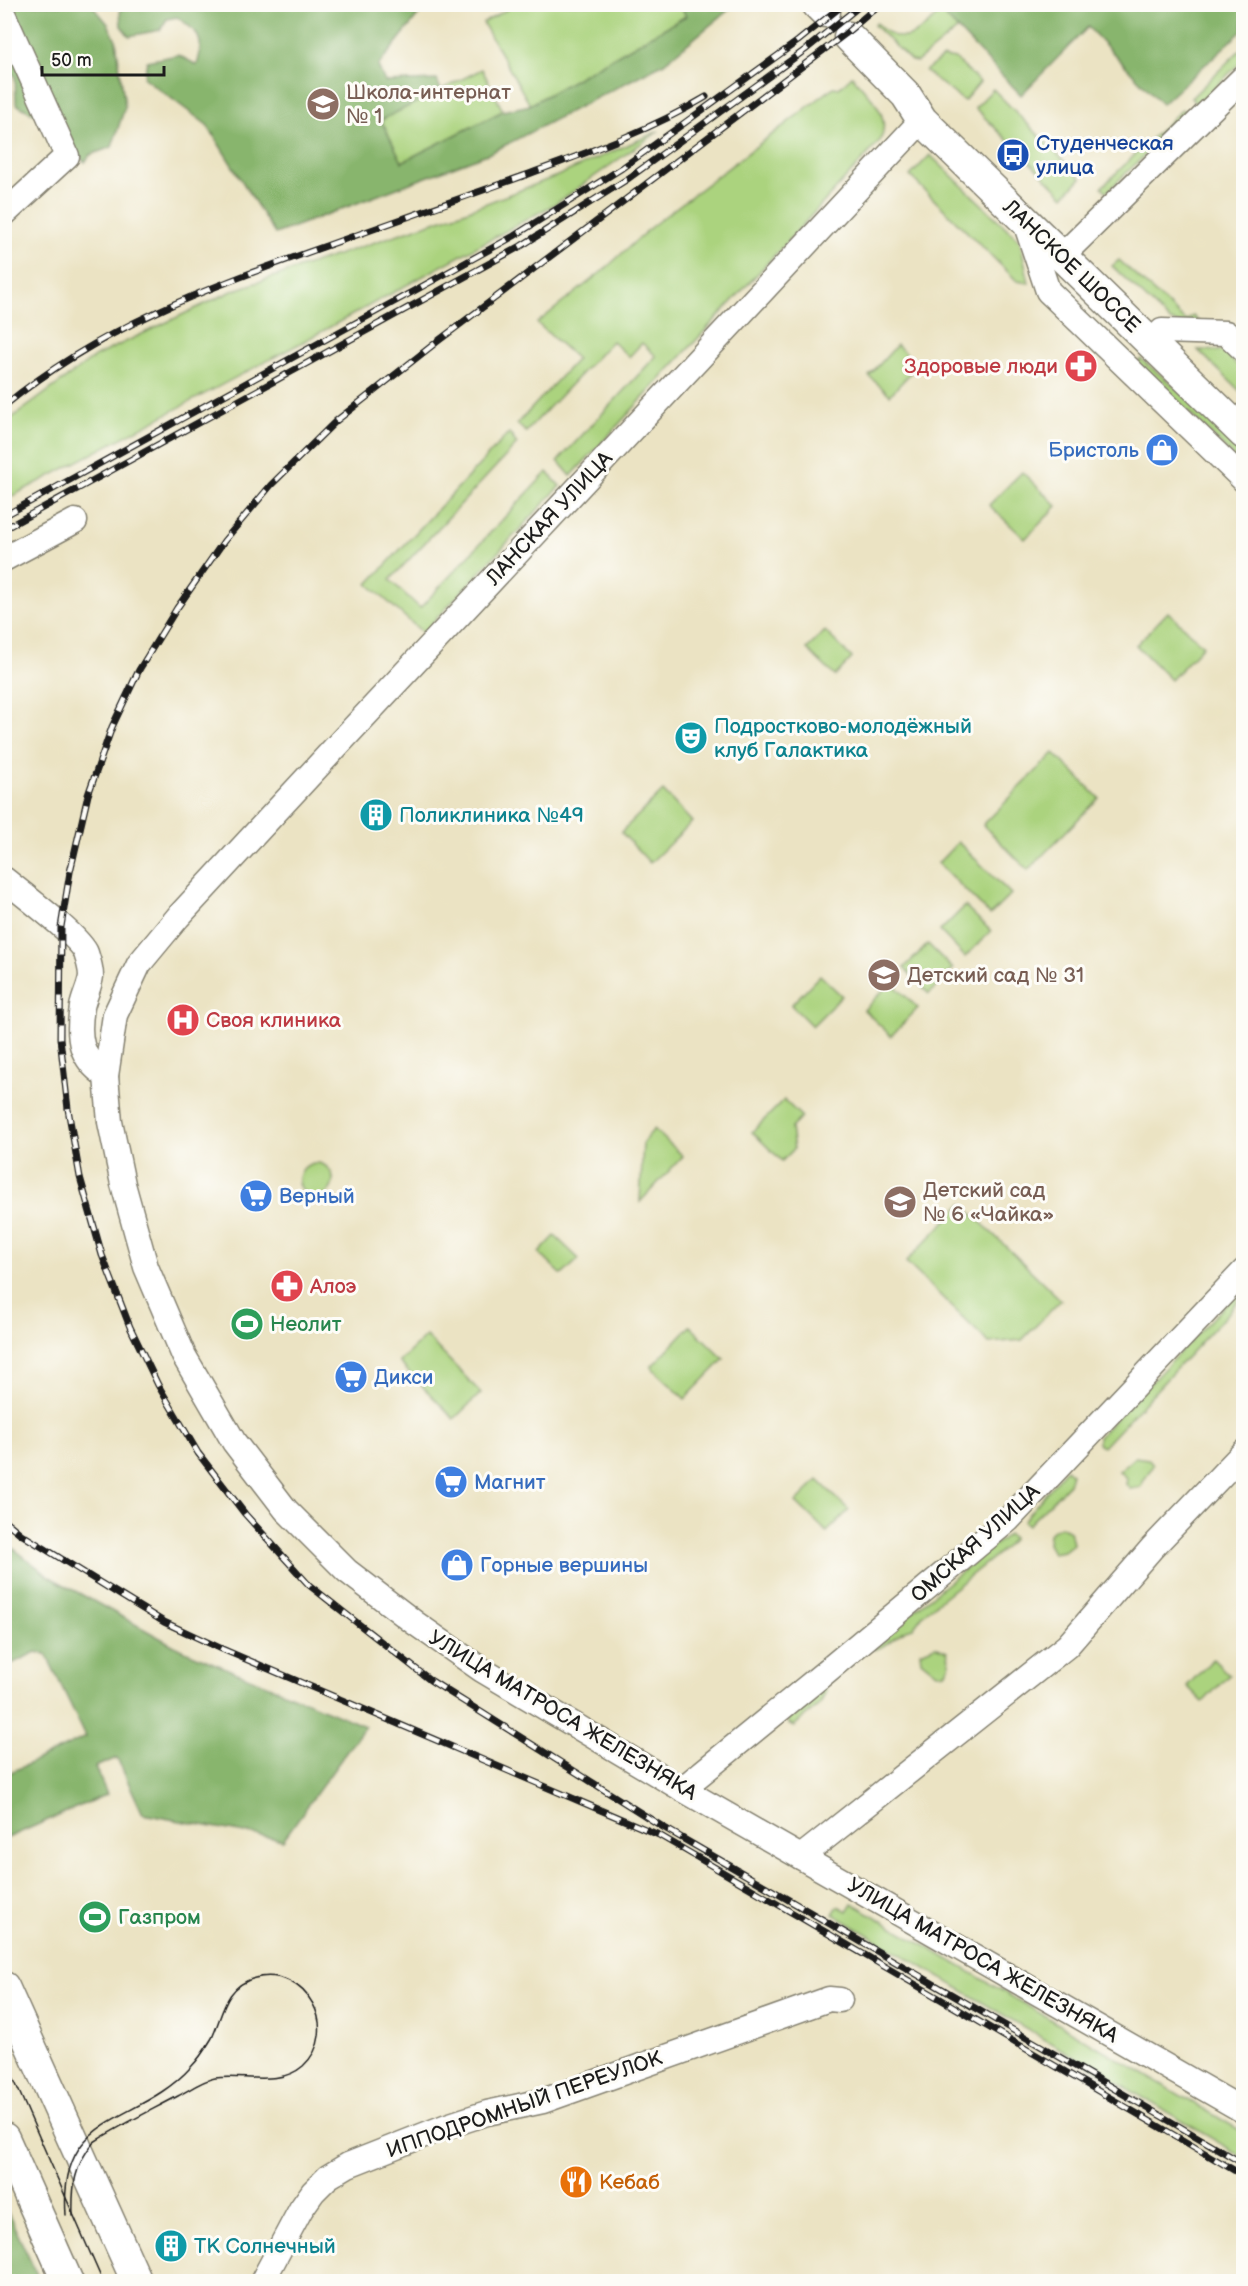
<svg xmlns="http://www.w3.org/2000/svg" width="1248" height="2286" font-family="'Balsamiq Sans',sans-serif">
	<style>
		.green { fill: #abd37e; stroke: #64784d; stroke-width: 1.5 }
		.forest { fill: #88b56d; stroke: #526844; stroke-width: 1.5 }
		.lines { fill: none; stroke-linecap: round; stroke-linejoin: round }
		.minor-casing { stroke: #848070; stroke-width: 27 }
		.major-casing { stroke: #848070; stroke-width: 33 }
		.minor { stroke: #fff; stroke-width: 24 }
		.major { stroke: #fff; stroke-width: 30 }
		.tram { stroke: #1c1c1c; stroke-width: 1.5 }
		.rail-casing { stroke: #1c1c1c; stroke-width: 7 }
		.rail { stroke: #fdfcf7; stroke-width: 4.5; stroke-dasharray: 14; stroke-linecap: butt }
		.labels { text-anchor: middle; stroke-width: 6; stroke-linejoin: round; paint-order: stroke }
		.education-label { font-size: 21px; fill: #785e54; stroke: #fdfcf7; text-anchor: start }
		.transit-label { font-size: 21px; fill: #164399; stroke: #fdfcf7; text-anchor: start }
		.street-label { font-size: 21px; fill: #1c1c1c; stroke: #fdfcf7 }
		.health-label { font-size: 21px; fill: #be3a42; stroke: #fdfcf7; text-anchor: start }
		.shop-label { font-size: 21px; fill: #366cbe; stroke: #fdfcf7; text-anchor: start }
		.culture-label { font-size: 21px; fill: #0d838f; stroke: #fdfcf7; text-anchor: start }
		.leisure-label { font-size: 21px; fill: #27864d; stroke: #fdfcf7; text-anchor: start }
		.food-label { font-size: 21px; fill: #c56008; stroke: #fdfcf7; text-anchor: start }
	</style>
	<rect width="100%" height="100%" fill="#fdfcf7"/>
	<filter id="ink" filterUnits="userSpaceOnUse"><feTurbulence type="fractalNoise" baseFrequency=".0167" numOctaves="2"/><feDisplacementMap in="SourceGraphic" scale="12" xChannelSelector="R" yChannelSelector="G"/><feConvolveMatrix kernelMatrix="1 2 1 2 8 2 1 2 1" color-interpolation-filters="sRGB"/></filter>
	<filter id="wash" filterUnits="userSpaceOnUse"><feTurbulence type="fractalNoise" baseFrequency=".008" numOctaves="4" result="noise"/><feDisplacementMap in="SourceGraphic" scale="24" xChannelSelector="R" yChannelSelector="G"/><feGaussianBlur stdDeviation="1.35" result="paint"/><feColorMatrix in="noise" values="0 0 0 0 0 0 0 0 0 0 0 0 0 0 0 0 0 1.4 0 .05"/><feComposite in="paint" operator="in"/></filter>
	<g filter="url(#wash)">
		<rect width="100%" height="100%" fill="#ebe3c3"/>
		<!-- green -->
		<g class="green">
			<polygon points="516,4 680,5 686,16 530,105 483,23"/>
			<path d="M941,12L958,29L917,62L911,61L874,25L876,23C903,51 918,33 941,12Z"/>
			<polygon points="1243,47 1243,60 1197,105 1191,98"/>
			<polygon points="943,57 955,59 980,82 964,101 925,71"/>
			<polygon points="482,69 503,111 402,162 381,120"/>
			<path d="M852,76C868,95 893,114 880,141L571,476L558,461L656,356L642,343L629,357L612,341L526,432L517,424L577,359L537,323L605,269L652,226L834,87L839,88Z"/>
			<polygon points="993,89 1081,178 1064,196 975,108"/>
			<polygon points="1182,109 1187,114 1107,192 1102,187"/>
			<polygon points="659,131 555,204 297,345 5,500 5,423 96,356 232,291 466,211 557,176"/>
			<polygon points="930,155 1020,241 1029,283 1017,281 910,176"/>
			<polygon points="1119,260 1186,321 1193,316 1198,321 1193,327 1170,321 1112,266"/>
			<polygon points="897,345 918,365 890,395 869,376"/>
			<polygon points="1198,350 1223,351 1243,371 1243,394"/>
			<polygon points="1141,359 1209,414 1243,448 1243,466 1137,362"/>
			<polygon points="509,433 517,444 390,580 420,608 547,472 560,486 423,633 368,584"/>
			<polygon points="1022,472 1057,506 1025,539 989,505"/>
			<polygon points="1168,612 1203,646 1171,680 1136,645"/>
			<polygon points="825,631 852,658 835,676 807,649"/>
			<polygon points="1054,753 1099,798 1028,870 983,825"/>
			<polygon points="663,791 692,822 650,863 621,832"/>
			<polygon points="958,842 1011,894 990,915 938,863"/>
			<polygon points="965,906 991,931 965,957 940,931"/>
			<polygon points="928,944 953,969 929,994 904,968"/>
			<polygon points="820,975 842,996 812,1026 791,1005"/>
			<polygon points="891,982 918,1008 891,1036 864,1010"/>
			<polygon points="784,1100 802,1117 791,1128 794,1149 782,1161 752,1132"/>
			<polygon points="654,1129 683,1156 640,1202 643,1142"/>
			<circle cx="316" cy="1180" r="17"/>
			<polygon points="962,1204 1061,1300 1022,1340 989,1343 906,1262"/>
			<polygon points="555,1236 579,1259 562,1275 539,1253"/>
			<polygon points="1237,1293 1238,1300 1230,1311 1103,1447 1098,1443 1098,1437"/>
			<polygon points="690,1326 724,1359 685,1399 651,1367"/>
			<polygon points="426,1336 481,1393 454,1419 399,1362"/>
			<polygon points="1135,1457 1148,1459 1153,1465 1140,1487 1130,1489 1126,1484 1127,1479 1119,1471"/>
			<polygon points="1066,1469 1072,1474 1069,1484 1028,1525 1023,1521"/>
			<polygon points="818,1480 849,1510 827,1532 796,1502"/>
			<polygon points="1060,1526 1070,1531 1073,1544 1064,1551 1053,1553 1048,1544 1049,1534"/>
			<path d="M1008,1534L1013,1538L1006,1547L924,1613L913,1628C897,1631 889,1646 874,1650L873,1644Z"/>
			<polygon points="935,1646 947,1651 950,1663 946,1672 937,1673 921,1660 920,1652"/>
			<polygon points="1213,1659 1229,1675 1203,1702 1187,1686"/>
			<polygon points="823,1687 826,1691 820,1704 794,1726 788,1723 787,1712"/>
			<polygon points="852,1903 1243,2132 1243,2157 833,1914 838,1906 847,1911"/>
		</g>
		<!-- forest -->
		<g class="forest">
			<polygon points="949,4 1243,5 1243,30 1162,104 1088,27 1021,95 941,12"/>
			<polygon points="5,5 92,5 108,24 116,40 125,107 112,147 90,155 85,162 68,146 58,118 32,113 16,104 15,76 5,67"/>
			<path d="M128,5H410L420,13L378,66L385,82L437,80L441,90L381,120L402,162L503,111L530,105L686,16L680,5H727L731,8L664,63L490,153L275,234L207,125L144,78L147,61L178,55L197,65C205,39 199,32 177,17L167,19L160,30L129,36L121,26L120,10Z"/>
			<polygon points="4,1541 50,1577 180,1649 365,1726 283,1840 143,1814 117,1758 95,1767 107,1794 5,1839 5,1775 86,1737 46,1654 36,1652 5,1667"/>
			<polygon points="4,2205 40,2281 5,2281"/>
		</g>
	</g>
	<g filter="url(#ink)">
		<g class="lines">
			<defs>
				<g id="minor">
					<polyline points="4,16 67,156 4,214"/>
					<polyline points="922,120 333,750 178,917 139,964 115,1015 106,1076 110,1122 123,1184 146,1267 184,1356 234,1442 286,1510 347,1571 415,1623 482,1670 682,1789 1244,2111"/>
					<polyline points="1025,222 1048,291 1244,480"/>
					<polyline points="1073,245 1244,77"/>
					<polyline points="1162,331 1226,333 1244,350"/>
					<polyline points="4,559 75,521"/>
					<path d="M4,879C20,892 81,938 86,953C88,959 91,970 91,976C90,986 84,997 82,1007C77,1037 80,1059 106,1076"/>
					<polyline points="682,1789 822,1675 1008,1520 1244,1271"/>
					<polyline points="801,1857 1067,1646 1152,1548 1244,1452"/>
					<polyline points="262,2282 301,2209 313,2192 328,2177 348,2165 447,2126 487,2113 543,2101 829,1999 840,2000"/>
				</g>
				<g id="major">
					<polyline points="817,4 825,12"/>
					<polyline points="849,37 906,95 922,120 1244,434"/>
					<polyline points="4,1987 137,2282"/>
					<polyline points="4,2138 68,2282"/>
				</g>
			</defs>
			<!-- minor casing -->
			<use href="#minor" class="minor-casing"/>
			<!-- major casing -->
			<use href="#major" class="major-casing"/>
			<!-- minor -->
			<use href="#minor" class="minor"/>
			<!-- major -->
			<use href="#major" class="major"/>
			<!-- tram -->
			<g class="tram">
				<polyline points="4,2057 103,2282"/>
				<path d="M66,2215C58,2110 138,2126 191,2067C199,2059 206,2048 212,2038C223,2014 225,1986 255,1978C306,1965 342,2030 303,2066C279,2087 244,2074 215,2078C203,2080 189,2090 178,2096C150,2111 121,2125 94,2142C74,2165 72,2187 73,2216"/>
			</g>
			<defs>
				<g id="rail">
					<polyline points="880,4 845,34 438,341 336,421 271,485 224,541 177,608 139,670 112,727 88,795 70,872 61,927 60,1038 68,1109 80,1177 102,1255 130,1327 158,1385 198,1453 245,1514 309,1585 430,1680 663,1827 1244,2164"/>
					<path d="M4,406C100,327 207,288 323,247C390,223 457,200 523,176C586,153 649,131 706,97"/>
					<polyline points="4,516 514,236 622,168 798,41 844,4"/>
					<polyline points="4,529 521,246 629,178 805,50 862,4"/>
					<polyline points="4,1520 21,1534 164,1622 222,1649 659,1835 1244,2176"/>
				</g>
			</defs>
			<!-- rail casing -->
			<use href="#rail" class="rail-casing"/>
			<!-- rail -->
			<use href="#rail" class="rail"/>
		</g>
	</g>
	<!-- icons -->
	<defs>
		<symbol id="school-disc" viewBox="-11 -11 22 22"><circle r="9.5" fill="#8d6e63" stroke="#fdfcf7"/><path d="M0-5L7-2L0 1L-7-2ZM-4 1L0 2.5L4 1V4Q0 6-4 4Z" fill="#fff"/></symbol>
		<symbol id="bus-disc" viewBox="-11 -11 22 22"><circle r="9.5" fill="#1a4fb4" stroke="#fdfcf7"/><path d="M-5-6H5V4H4V6H2V4H-2V6H-4V4H-5ZM-3.5-4V0h7V-4ZM-3.5 1.2v1.5H-2V1.2ZM2 1.2v1.5H3.5V1.2Z" fill="#fff"/></symbol>
		<symbol id="pharmacy-disc" viewBox="-11 -11 22 22"><circle r="9.5" fill="#e0444e" stroke="#fdfcf7"/><path d="M-2-6h4v4h4v4h-4v4h-4v-4h-4v-4h4Z" fill="#fff"/></symbol>
		<symbol id="shop-disc" viewBox="-11 -11 22 22"><circle r="9.5" fill="#3f7fe0" stroke="#fdfcf7"/><path d="M-5-2.5h2.3a2.7 3.5 0 0 1 5.4 0H5L5.5 6h-11ZM-1.5-2.5h3a1.5 2.3 0 0 0-3 0Z" fill="#fff"/></symbol>
		<symbol id="theatre-disc" viewBox="-11 -11 22 22"><circle r="9.5" fill="#0f9aa8" stroke="#fdfcf7"/><path d="M-5-5.5Q0-4 5-5.5V0Q5 5 0 6Q-5 5-5 0ZM-3.3-2.5H-1v1.5H-3.3ZM1-2.5H3.3v1.5H1ZM-2.8 1Q0 5.5 2.8 1Z" fill="#fff"/></symbol>
		<symbol id="building-disc" viewBox="-11 -11 22 22"><circle r="9.5" fill="#0f9aa8" stroke="#fdfcf7"/><path d="M-4-6H4V6H1V3H-1V6H-4ZM-2.5-4.3h1.7v1.8h-1.7ZM.8-4.3h1.7v1.8H.8ZM-2.5-1h1.7V.8h-1.7ZM.8-1h1.7V.8H.8Z" fill="#fff"/></symbol>
		<symbol id="hospital-disc" viewBox="-11 -11 22 22"><circle r="9.5" fill="#e0444e" stroke="#fdfcf7"/><path d="M-5-5h3v3.5h4V-5h3V5h-3V1.5h-4V5h-3Z" fill="#fff"/></symbol>
		<symbol id="supermarket-disc" viewBox="-11 -11 22 22"><circle r="9.5" fill="#3f7fe0" stroke="#fdfcf7"/><path d="M-6-5.5h2.5l.6 2H6L4.5 2H-2.5L-4.4-4H-6ZM-1.5 3.2a1.3 1.3 0 1 0 .1 0ZM3 3.2a1.3 1.3 0 1 0 .1 0Z" fill="#fff"/></symbol>
		<symbol id="stadium-disc" viewBox="-11 -11 22 22"><circle r="9.5" fill="#2e9e5b" stroke="#fdfcf7"/><path d="M0-5a6.5 5 0 1 0 0 10a6.5 5 0 1 0 0-10ZM-3.5-1.8h7v3.6h-7Z" fill="#fff"/></symbol>
		<symbol id="restaurant-disc" viewBox="-11 -11 22 22"><circle r="9.5" fill="#e8710a" stroke="#fdfcf7"/><path d="M-5-6h1v4h1v-4h1v4h1v-4h1v5L-1.5 .5V6h-2V.5L-5-1ZM5-6V6H3V1.5H1.5Q1.5-4 5-6Z" fill="#fff"/></symbol>
	</defs>
	<g fill-rule="evenodd">
		<use href="#school-disc" x="304" y="85" width="38" height="38"/>
		<use href="#bus-disc" x="994" y="136" width="38" height="38"/>
		<use href="#pharmacy-disc" x="1062" y="347" width="38" height="38"/>
		<use href="#shop-disc" x="1143" y="431" width="38" height="38"/>
		<use href="#theatre-disc" x="672" y="719" width="38" height="38"/>
		<use href="#building-disc" x="357" y="796" width="38" height="38"/>
		<use href="#school-disc" x="865" y="956" width="38" height="38"/>
		<use href="#hospital-disc" x="164" y="1001" width="38" height="38"/>
		<use href="#supermarket-disc" x="237" y="1177" width="38" height="38"/>
		<use href="#school-disc" x="881" y="1183" width="38" height="38"/>
		<use href="#pharmacy-disc" x="268" y="1267" width="38" height="38"/>
		<use href="#stadium-disc" x="228" y="1305" width="38" height="38"/>
		<use href="#supermarket-disc" x="332" y="1358" width="38" height="38"/>
		<use href="#supermarket-disc" x="432" y="1463" width="38" height="38"/>
		<use href="#shop-disc" x="438" y="1546" width="38" height="38"/>
		<use href="#stadium-disc" x="76" y="1898" width="38" height="38"/>
		<use href="#restaurant-disc" x="557" y="2163" width="38" height="38"/>
		<use href="#building-disc" x="152" y="2227" width="38" height="38"/>
	</g>
	<g class="labels">
		<!-- education labels -->
		<g class="education-label">
			<text x="346" y="99">Школа-интернат<tspan x="346" dy="24">№ 1</tspan></text>
			<text x="907" y="982">Детский сад № 31</text>
			<text x="923" y="1197">Детский сад<tspan x="923" dy="24">№ 6 «Чайка»</tspan></text>
		</g>
		<!-- transit labels -->
		<g class="transit-label">
			<text x="1036" y="150">Студенческая<tspan x="1036" dy="24">улица</tspan></text>
		</g>
		<!-- street labels -->
		<g class="street-label">
			<text transform="translate(1072 266) rotate(44)" y="7">ЛАНСКОЕ ШОССЕ</text>
			<text transform="translate(549 518) rotate(-47)" y="7">ЛАНСКАЯ УЛИЦА</text>
			<text transform="translate(975 1543) rotate(-42)" y="7">ОМСКАЯ УЛИЦА</text>
			<text transform="translate(563 1715) rotate(31)" y="7">УЛИЦА МАТРОСА ЖЕЛЕЗНЯКА</text>
			<text transform="translate(983 1960) rotate(30)" y="7">УЛИЦА МАТРОСА ЖЕЛЕЗНЯКА</text>
			<text transform="translate(524 2104) rotate(-19)" y="7">ИППОДРОМНЫЙ ПЕРЕУЛОК</text>
		</g>
		<!-- health labels -->
		<g class="health-label">
			<text x="1058" y="373" text-anchor="end">Здоровые люди</text>
			<text x="206" y="1027">Своя клиника</text>
			<text x="310" y="1293">Алоэ</text>
		</g>
		<!-- shop labels -->
		<g class="shop-label">
			<text x="1139" y="457" text-anchor="end">Бристоль</text>
			<text x="279" y="1203">Верный</text>
			<text x="374" y="1384">Дикси</text>
			<text x="474" y="1489">Магнит</text>
			<text x="480" y="1572">Горные вершины</text>
		</g>
		<!-- culture labels -->
		<g class="culture-label">
			<text x="714" y="733">Подростково-молодёжный<tspan x="714" dy="24">клуб Галактика</tspan></text>
			<text x="399" y="822">Поликлиника №49</text>
			<text x="194" y="2253">ТК Солнечный</text>
		</g>
		<!-- leisure labels -->
		<g class="leisure-label">
			<text x="270" y="1331">Неолит</text>
			<text x="118" y="1924">Газпром</text>
		</g>
		<!-- food labels -->
		<g class="food-label">
			<text x="599" y="2189">Кебаб</text>
		</g>
	</g>
	<!-- margin -->
	<rect width="1248" height="2286" fill="none" stroke="#fdfcf7" stroke-width="24"/>
	<!-- scale -->
	<path d="M42 66v9h122v-9" fill="none" stroke="#1c1c1c" stroke-width="3"/>
	<text x="51" y="66" font-size="18" fill="#1c1c1c" stroke="#fdfcf7" stroke-width="4.5" paint-order="stroke">50 m</text>
</svg>
